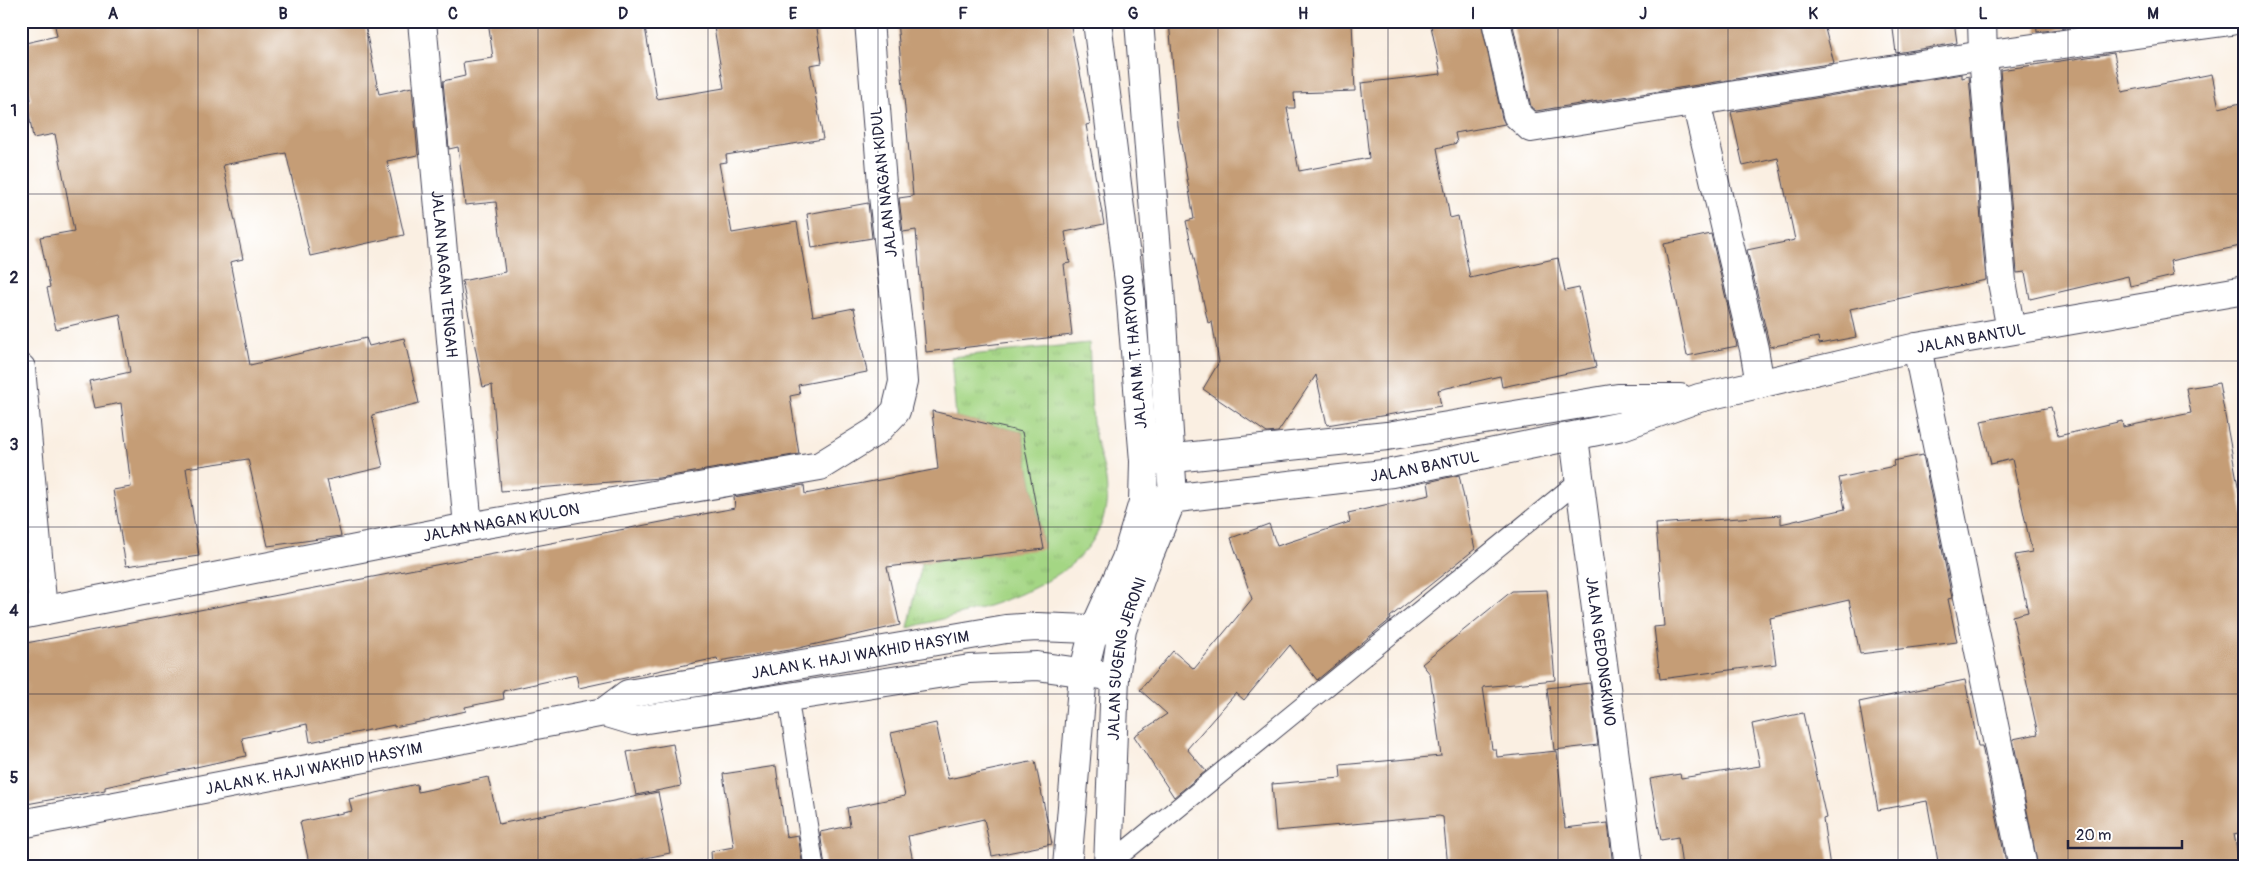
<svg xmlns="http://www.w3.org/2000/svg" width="2266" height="888" font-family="Pangolin,sans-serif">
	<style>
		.grass { fill: url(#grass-tufts); stroke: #637c60 }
		.building { fill: #c59d76 }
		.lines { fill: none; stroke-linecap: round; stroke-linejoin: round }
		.service-casing { stroke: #424154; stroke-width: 21 }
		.minor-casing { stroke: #424154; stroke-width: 30 }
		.secondary-casing { stroke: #424154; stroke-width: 30 }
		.primary-casing { stroke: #424154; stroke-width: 30 }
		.service { stroke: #fff; stroke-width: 19 }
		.minor { stroke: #fff; stroke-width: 28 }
		.secondary { stroke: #fff; stroke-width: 28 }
		.primary { stroke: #fff; stroke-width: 28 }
		.grid { fill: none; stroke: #22223b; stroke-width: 1; stroke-opacity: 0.55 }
		.labels { text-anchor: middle; stroke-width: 4; stroke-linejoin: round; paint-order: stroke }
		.street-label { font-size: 16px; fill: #22223b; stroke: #fff }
		.neatline { fill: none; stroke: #22223b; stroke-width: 2 }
		.grid-label { font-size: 16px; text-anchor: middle; font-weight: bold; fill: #22223b }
	</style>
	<defs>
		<pattern id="grass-tufts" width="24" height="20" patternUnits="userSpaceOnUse" patternTransform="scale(1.25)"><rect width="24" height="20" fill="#a4d684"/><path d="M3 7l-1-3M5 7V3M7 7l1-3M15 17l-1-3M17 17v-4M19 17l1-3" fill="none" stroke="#8db773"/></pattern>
	</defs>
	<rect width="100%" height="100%" fill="#fff"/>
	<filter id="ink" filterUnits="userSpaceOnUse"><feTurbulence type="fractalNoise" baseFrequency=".02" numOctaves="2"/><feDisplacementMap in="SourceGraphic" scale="10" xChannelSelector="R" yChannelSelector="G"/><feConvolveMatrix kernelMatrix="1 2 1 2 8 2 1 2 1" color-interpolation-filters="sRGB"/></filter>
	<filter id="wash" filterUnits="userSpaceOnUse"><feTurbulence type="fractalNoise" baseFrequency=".0096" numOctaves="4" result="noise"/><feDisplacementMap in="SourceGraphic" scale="20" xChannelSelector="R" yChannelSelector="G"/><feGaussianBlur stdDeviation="1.12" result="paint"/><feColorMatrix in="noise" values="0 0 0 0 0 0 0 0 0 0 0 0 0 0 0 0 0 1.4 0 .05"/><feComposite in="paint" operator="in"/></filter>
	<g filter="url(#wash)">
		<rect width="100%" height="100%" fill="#faefe2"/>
		<!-- grass -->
		<path class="grass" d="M1089,343C1091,372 1090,402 1094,431C1098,454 1107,469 1107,494C1105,586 978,609 908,628L922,563L1044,548L1022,432L956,417L951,357Z"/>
		<g id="blocks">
			<!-- building -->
			<g class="building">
				<polygon points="54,21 153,21 155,30 200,21 364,21 379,94 412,87 418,155 387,161 404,235 310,256 286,153 223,165 243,259 230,262 250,365 366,338 369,346 404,338 419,403 372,415 383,467 327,480 341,536 268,546 248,459 186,468 199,556 126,566 113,490 131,487 121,403 95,408 89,381 130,372 120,314 56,329 47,288 50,287 40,237 74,231 55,134 33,138 27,101 31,100 21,44 57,36"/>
				<polygon points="488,21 644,21 657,99 724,88 713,21 816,21 822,63 810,65 823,139 726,155 727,162 719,163 732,233 797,222 813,316 854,308 867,372 798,385 800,394 790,396 799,454 659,478 501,491 492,385 483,387 462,281 505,272 496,202 465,205 458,147 449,149 443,81 465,76 463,62 493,58"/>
				<polygon points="897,21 1070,21 1090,124 1086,125 1104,224 1065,232 1070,263 1064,264 1072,335 926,352 916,230 903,232 899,198 913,196"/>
				<polygon points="1169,21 1352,21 1355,91 1294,93 1295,108 1287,108 1299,171 1369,158 1361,83 1441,74 1430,21 1481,21 1502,118 1505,124 1455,133 1457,143 1437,148 1450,218 1458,216 1470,278 1558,258 1565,291 1579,288 1596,367 1502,387 1500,376 1438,390 1441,406 1327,425 1316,375 1278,432 1267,433 1203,389 1219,362 1212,322 1208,323 1186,221 1194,219 1178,126"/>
				<polygon points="1512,21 1823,21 1834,63 1536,111 1531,107"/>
				<polygon points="1892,21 1954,21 1957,43 1896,53"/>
				<polygon points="2036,21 2066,21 2066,28 2037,32"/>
				<polygon points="2114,53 2122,92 2212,74 2219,108 2245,102 2245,245 2170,261 2173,276 2130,286 2128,276 2030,299 2025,272 2017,273 2000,70"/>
				<polygon points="1962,74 1962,78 1969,76 1986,280 1850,309 1856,337 1819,344 1818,337 1770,347 1747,250 1795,240 1778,158 1743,166 1731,112"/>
				<polygon points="868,203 872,238 812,248 807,214"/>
				<polygon points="1711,234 1737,346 1687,356 1664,244"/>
				<polygon points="2219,383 2245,523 2245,816 2239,817 2242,832 2234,834 2240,867 2038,867 2013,739 2038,734 2012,616 2028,612 2015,555 2032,552 2012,459 1991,464 1981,421 2051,407 2058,436 2122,421 2123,427 2191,413 2186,388"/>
				<polygon points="932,411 1022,432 1044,549 887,567 900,625 790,650 718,661 717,658 579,688 576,675 503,691 504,699 465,707 466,711 430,719 430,720 394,727 394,725 310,742 307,724 242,738 246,756 105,787 105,790 21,805 21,644 735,508 734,497 804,485 805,494 938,469"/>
				<polygon points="1923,455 1952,598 1948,599 1957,642 1860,654 1849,600 1770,618 1776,664 1660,679 1654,627 1664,626 1656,524 1781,515 1781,524 1845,509 1839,478 1894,466 1893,461"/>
				<polygon points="1459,475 1475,549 1390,617 1391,619 1317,680 1290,645 1244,700 1236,693 1187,749 1206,771 1174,797 1134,736 1167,714 1140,690 1173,651 1194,669 1252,599 1231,538 1269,524 1277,546 1350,522 1348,513 1430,495 1428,482"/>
				<polygon points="1547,590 1555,680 1483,687 1492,749 1496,749 1497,757 1557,751 1565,828 1608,823 1613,867 1448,867 1443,817 1439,816 1276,831 1272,784 1341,778 1340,765 1441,756 1430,674 1422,664 1512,591"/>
				<polygon points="1965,680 1978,746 1982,746 2007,867 1939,867 1927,801 1878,810 1859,702"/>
				<polygon points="1590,683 1598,745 1554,750 1547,688"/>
				<polygon points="1803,713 1826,818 1823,819 1830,867 1682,867 1678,837 1661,840 1650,779 1680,774 1681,778 1760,766 1752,724"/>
				<polygon points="936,723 948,779 1035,761 1052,844 992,856 984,819 908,836 914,867 825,867 820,832 850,826 847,808 905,796 891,733"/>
				<polygon points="673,744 681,786 636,795 627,752"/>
				<polygon points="776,766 786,837 798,835 803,867 712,867 711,851 734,847 723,774"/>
				<polygon points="488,777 499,824 658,792 670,853 602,867 310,867 300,822 352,811 349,799 417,784 418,792"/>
			</g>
		</g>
	</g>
	<g filter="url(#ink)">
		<use href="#blocks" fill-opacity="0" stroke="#424154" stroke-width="1"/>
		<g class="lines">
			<defs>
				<g id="service">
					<polyline points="788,697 814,867"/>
					<polyline points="1108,865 1580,480"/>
				</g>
				<g id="minor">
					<path id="s1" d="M422,21L468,527"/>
					<polyline points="1496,21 1517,115 1531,128 1983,55 2231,21"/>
					<polyline points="1982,21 1983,55 2002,282 2011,330"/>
					<polyline points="1696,102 1754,349 1760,384"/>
					<polyline points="1917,347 2023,867"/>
					<polyline points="21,368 43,611"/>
					<path id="s2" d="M1574,437L1629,867"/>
					<path id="s3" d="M21,615L468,527L820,466L878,430L896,411L903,382L900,342L883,196L869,21"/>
				</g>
				<g id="secondary">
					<polyline points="604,712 634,721 970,669 1037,666 1115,677"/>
					<path id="s4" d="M21,824L604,712L628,694L1006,629L1037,627L1117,630"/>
				</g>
				<g id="primary">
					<polyline points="1155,460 1387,436 1618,398 1680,398"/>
					<path id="s5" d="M1143,502L1392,473L1622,426L1699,398L1917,347L2245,290"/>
					<polyline points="1067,867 1083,674 1094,630 1126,559 1143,502 1144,461 1130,290 1097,21"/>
					<path id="s6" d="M1108,867L1115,677L1122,630L1146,563L1173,497L1160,289L1139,21"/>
				</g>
			</defs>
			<!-- service casing -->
			<use href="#service" class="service-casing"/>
			<!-- minor casing -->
			<use href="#minor" class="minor-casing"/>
			<!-- secondary casing -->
			<use href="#secondary" class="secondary-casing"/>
			<!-- primary casing -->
			<use href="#primary" class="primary-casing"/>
			<!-- service -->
			<use href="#service" class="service"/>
			<!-- minor -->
			<use href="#minor" class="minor"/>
			<!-- secondary -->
			<use href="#secondary" class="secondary"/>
			<!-- primary -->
			<use href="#primary" class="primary"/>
		</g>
	</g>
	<!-- grid -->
	<path class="grid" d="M198,21V867M368,21V867M538,21V867M708,21V867M878,21V867M1048,21V867M1218,21V867M1388,21V867M1558,21V867M1728,21V867M1898,21V867M2068,21V867M21,194H2245M21,361H2245M21,527H2245M21,694H2245"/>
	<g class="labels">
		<!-- street labels -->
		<g class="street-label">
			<text transform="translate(883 182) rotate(-96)" y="6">JALAN NAGAN KIDUL</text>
			<text dy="6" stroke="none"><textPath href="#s1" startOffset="254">JALAN NAGAN TENGAH</textPath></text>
			<text dy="6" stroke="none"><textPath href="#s5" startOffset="846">JALAN BANTUL</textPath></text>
			<text transform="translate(1134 352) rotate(-95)" y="6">JALAN M. T. HARYONO</text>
			<text dy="6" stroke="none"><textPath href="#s5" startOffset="284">JALAN BANTUL</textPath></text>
			<text dy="6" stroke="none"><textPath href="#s3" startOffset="489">JALAN NAGAN KULON</textPath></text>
			<text dy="6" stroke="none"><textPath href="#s2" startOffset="216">JALAN GEDONGKIWO</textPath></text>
			<text dy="6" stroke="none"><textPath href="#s4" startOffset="859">JALAN K. HAJI WAKHID HASYIM</textPath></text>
			<text dy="6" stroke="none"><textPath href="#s6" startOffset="210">JALAN SUGENG JERONI</textPath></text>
			<text dy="6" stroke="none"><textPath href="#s4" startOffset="298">JALAN K. HAJI WAKHID HASYIM</textPath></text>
		</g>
	</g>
	<!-- margin -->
	<rect width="2266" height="888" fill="none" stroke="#fff" stroke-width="55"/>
	<!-- scale -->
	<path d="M2068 840v8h114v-8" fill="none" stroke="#22223b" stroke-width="2.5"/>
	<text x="2076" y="840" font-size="15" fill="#22223b" stroke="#ffffff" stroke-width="4" paint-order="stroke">20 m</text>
	<rect x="28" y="28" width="2210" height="832" class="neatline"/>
	<g class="grid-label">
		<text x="113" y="19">A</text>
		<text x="283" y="19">B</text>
		<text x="453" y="19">C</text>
		<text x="623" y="19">D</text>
		<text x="793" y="19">E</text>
		<text x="963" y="19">F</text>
		<text x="1133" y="19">G</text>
		<text x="1303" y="19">H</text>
		<text x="1473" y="19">I</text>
		<text x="1643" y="19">J</text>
		<text x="1813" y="19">K</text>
		<text x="1983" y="19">L</text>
		<text x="2153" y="19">M</text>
		<text x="14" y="116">1</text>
		<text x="14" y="283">2</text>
		<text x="14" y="450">3</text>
		<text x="14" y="616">4</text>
		<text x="14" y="783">5</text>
	</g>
</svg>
